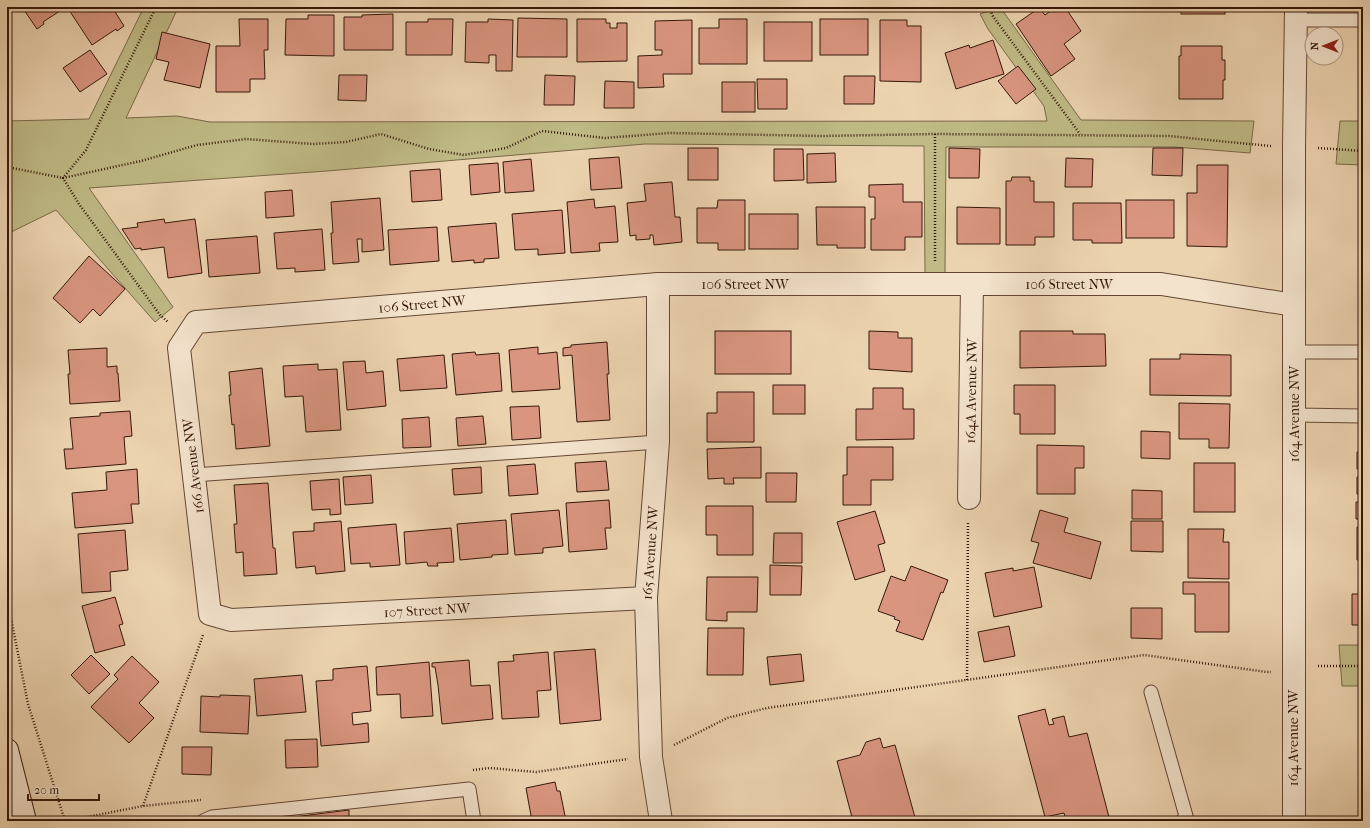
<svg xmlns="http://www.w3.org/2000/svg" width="1370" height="828" font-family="'IM FELL French Canon',serif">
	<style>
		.green { fill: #bfba86; stroke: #7a6948 }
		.building { fill: #d99580; stroke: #36180a }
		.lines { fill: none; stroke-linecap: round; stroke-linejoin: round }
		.service-casing { stroke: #644734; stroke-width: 15 }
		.minor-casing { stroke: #644734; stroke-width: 24 }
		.secondary-casing { stroke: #36180a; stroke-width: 24 }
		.path { stroke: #36180a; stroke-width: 2.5; stroke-dasharray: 1 2; stroke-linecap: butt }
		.service { stroke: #f3e2cc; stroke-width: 13 }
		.minor { stroke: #f3e2cc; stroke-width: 22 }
		.secondary { stroke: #f3e2cc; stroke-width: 22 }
		.labels { text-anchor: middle; stroke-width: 3; stroke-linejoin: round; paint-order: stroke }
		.street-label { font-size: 14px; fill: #36180a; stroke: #f3e2cc }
	</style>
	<rect width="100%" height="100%" fill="#ecd3b0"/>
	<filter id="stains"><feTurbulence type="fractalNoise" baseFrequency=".005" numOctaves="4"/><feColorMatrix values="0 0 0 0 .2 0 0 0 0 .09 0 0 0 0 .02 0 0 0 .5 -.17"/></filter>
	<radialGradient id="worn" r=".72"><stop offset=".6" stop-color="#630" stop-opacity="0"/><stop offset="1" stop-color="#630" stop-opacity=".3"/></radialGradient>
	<!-- green -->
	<g class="green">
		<polygon points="144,7 158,7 177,10 126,118 177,116 210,122 1047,121 1044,106 988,29 980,14 1000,7 1081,120 1254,121 1250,153 1175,147 946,147 945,274 925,274 924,146 645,144 327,171 89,188 173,307 155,322 56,210 7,234 7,121 89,119"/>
		<polygon points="1340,121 1363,121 1363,165 1336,164"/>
		<polygon points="1339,645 1363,645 1363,686 1342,686"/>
	</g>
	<!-- building -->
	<g class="building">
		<polygon points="22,7 66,7 43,22 44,24 37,29"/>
		<polygon points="67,7 112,7 124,26 117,31 116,29 92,45"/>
		<polygon points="1056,7 1065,7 1081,31 1064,44 1075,59 1051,76 1016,24 1039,8 1045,15"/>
		<rect x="1181" y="7" width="44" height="7"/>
		<polygon points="393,14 393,50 344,50 344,17 362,17 362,15"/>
		<polygon points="308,15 334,15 334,56 285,55 286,19 308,19"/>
		<polygon points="518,18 567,19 567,57 517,57"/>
		<polygon points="239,19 268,19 268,50 264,50 265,79 250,79 250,92 216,92 216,46 240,46"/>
		<polygon points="428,19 453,19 452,55 406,55 406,22 428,22"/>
		<polygon points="488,19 513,20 512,71 496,71 496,55 489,55 489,63 465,62 466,22 488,22"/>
		<polygon points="577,19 606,19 606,23 610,23 610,28 617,28 617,23 627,23 627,61 577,62"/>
		<polygon points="719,19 747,19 747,64 699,64 699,28 719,28"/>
		<rect x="820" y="19" width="48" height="36"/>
		<polygon points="692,20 692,74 663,74 664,87 638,88 638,56 662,55 662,50 655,50 655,21"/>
		<polygon points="880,20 907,20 907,26 921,26 921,82 880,81"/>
		<rect x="764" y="22" width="48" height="39"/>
		<polygon points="162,32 210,44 200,88 164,80 169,62 156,59"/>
		<polygon points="993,40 1004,74 956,89 945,53 969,45 970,48"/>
		<polygon points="1181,46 1222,46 1222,60 1225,60 1225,80 1223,80 1223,99 1179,99 1179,56 1181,56"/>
		<polygon points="90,50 107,74 80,92 63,68"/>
		<rect x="1362" y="59" width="1" height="52"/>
		<polygon points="1018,66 1036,89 1016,104 998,81"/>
		<polygon points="339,75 367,75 366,101 338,100"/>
		<polygon points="545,75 575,76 574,105 544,105"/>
		<polygon points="844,76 875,76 874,104 844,104"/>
		<polygon points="757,79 787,79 787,109 758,109"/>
		<polygon points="605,81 634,82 634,108 604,108"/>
		<rect x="722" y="82" width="33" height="30"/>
		<rect x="688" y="148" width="30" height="32"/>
		<polygon points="949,148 980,149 979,178 949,178"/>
		<polygon points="1153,148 1183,148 1182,176 1152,175"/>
		<polygon points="774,149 803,149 804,180 774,181"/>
		<polygon points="835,153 836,182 807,183 807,154"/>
		<polygon points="619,157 622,188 591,190 589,159"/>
		<polygon points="1066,158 1093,159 1092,187 1065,187"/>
		<polygon points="531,159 534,191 505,193 503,162"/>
		<polygon points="498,163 500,192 471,195 469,165"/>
		<polygon points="1197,165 1228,165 1227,247 1187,246 1187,193 1197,193"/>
		<polygon points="440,169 442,200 412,202 410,171"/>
		<polygon points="1012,177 1030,177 1030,181 1034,181 1034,202 1054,202 1054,237 1035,237 1035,245 1006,245 1006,181 1011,181"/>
		<polygon points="672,182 675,217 680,217 682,242 654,245 653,235 650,235 650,239 636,240 636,235 630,236 627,203 646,201 644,184"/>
		<polygon points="903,184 903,202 922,202 922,237 905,237 905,250 871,250 871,219 875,219 875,197 869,197 869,185"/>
		<polygon points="292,190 294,216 266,218 265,192"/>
		<polygon points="380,198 384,250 362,252 362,239 357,239 359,262 333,264 331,233 333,233 331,202"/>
		<polygon points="594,199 595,208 615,206 618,242 599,243 600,251 571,253 567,202"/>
		<polygon points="718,200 745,200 745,250 718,250 718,243 697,243 697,208 717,208"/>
		<rect x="1126" y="200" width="48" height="38"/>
		<polygon points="1073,203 1121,203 1122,243 1092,243 1092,240 1073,240"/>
		<polygon points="816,207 865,207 865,248 837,248 837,245 817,245"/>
		<polygon points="957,207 1000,208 1000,244 957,244"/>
		<polygon points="562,210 565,253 538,255 538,249 515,250 512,214"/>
		<rect x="749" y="214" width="49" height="35"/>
		<polygon points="1363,216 1363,273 1362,273"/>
		<polygon points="164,219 165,223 195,219 202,273 168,278 164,247 141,250 141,248 135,249 122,229 138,227 137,223"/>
		<polygon points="496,223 499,258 484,259 484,262 474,263 474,260 452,262 448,227"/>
		<polygon points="437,227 439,261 390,265 388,230"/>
		<polygon points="322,229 325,270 295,272 295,268 277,269 274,233"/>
		<polygon points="257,236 260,273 209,277 206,240"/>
		<polygon points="89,256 125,289 100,316 93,309 80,323 53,298"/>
		<rect x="715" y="331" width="76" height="43"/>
		<polygon points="869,331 898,332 898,338 912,338 912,372 869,369"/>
		<polygon points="1020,331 1073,331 1073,334 1105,334 1106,366 1020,368"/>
		<polygon points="607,342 609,374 607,374 610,420 577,422 572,355 563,356 563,348 571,347 571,345"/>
		<polygon points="538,347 538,354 557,352 560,389 512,392 509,350"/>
		<polygon points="107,348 107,367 117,366 117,373 118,373 120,401 70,404 68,374 70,374 68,350"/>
		<polygon points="475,352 476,355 499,353 502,391 456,395 452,354"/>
		<polygon points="1180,354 1231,355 1231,396 1150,395 1150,359 1180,359"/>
		<polygon points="444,355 447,388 400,391 397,359"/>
		<polygon points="365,361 366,373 383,371 386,406 347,410 343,362"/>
		<polygon points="318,364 318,370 337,369 341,430 306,432 303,396 285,397 283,366"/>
		<polygon points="262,368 270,446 236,449 234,424 232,425 229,395 231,395 229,372"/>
		<rect x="773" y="385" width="32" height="29"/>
		<polygon points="1014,385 1055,385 1055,434 1020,434 1020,414 1014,414"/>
		<polygon points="873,388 903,388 903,409 914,409 914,439 856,440 856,409 873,409"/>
		<polygon points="717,392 754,392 754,442 707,442 707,413 717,413"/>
		<polygon points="1179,403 1230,404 1229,448 1209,448 1209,439 1179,439"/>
		<polygon points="539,406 541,438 512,440 510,407"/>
		<polygon points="130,411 132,436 124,437 126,464 66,469 64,449 73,449 70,418 100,416 100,413"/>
		<polygon points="483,416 486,444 458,446 456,418"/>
		<polygon points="429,417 431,447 403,448 402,419"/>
		<polygon points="1141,431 1170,432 1170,459 1141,458"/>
		<polygon points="1361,443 1363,443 1363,571 1359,571 1359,560 1357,560 1357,527 1359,527 1359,519 1356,519 1356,502 1360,502 1360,494 1357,494 1357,477 1360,477 1360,469 1357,469 1357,452 1360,452"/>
		<polygon points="1037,445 1084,446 1084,468 1075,468 1075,494 1037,494"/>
		<polygon points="761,447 761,478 733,478 734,484 724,484 724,478 708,479 707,449"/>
		<polygon points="847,447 893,447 893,480 871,480 871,505 843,505 843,475 847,475"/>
		<polygon points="606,461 609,490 577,492 575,463"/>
		<rect x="1194" y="463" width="41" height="49"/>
		<polygon points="535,464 538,494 509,496 507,466"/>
		<polygon points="481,467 482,493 454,495 452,469"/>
		<polygon points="137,469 139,504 131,504 133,523 75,528 72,493 107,490 106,472"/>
		<polygon points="766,473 797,473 796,502 766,502"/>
		<polygon points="371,475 373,503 345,505 343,477"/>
		<polygon points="339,479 341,514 330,515 330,509 312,510 310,481"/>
		<polygon points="268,483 273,548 275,548 277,574 244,576 243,552 236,553 234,524 237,524 234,485"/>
		<polygon points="1132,490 1162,491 1162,519 1132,519"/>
		<polygon points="609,500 611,528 605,528 607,549 569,552 566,503"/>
		<polygon points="706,506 753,506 753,555 717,555 717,535 706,535"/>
		<polygon points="559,510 563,546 543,548 543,553 515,555 511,514"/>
		<polygon points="1040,510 1068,518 1064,532 1101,542 1091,579 1033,563 1039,543 1031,541"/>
		<polygon points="875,511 885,543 878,545 885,571 855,580 837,522"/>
		<polygon points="506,520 508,554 492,555 492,557 460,560 457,524"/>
		<polygon points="341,521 345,571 316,574 315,566 296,568 293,532 314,531 314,523"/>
		<polygon points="1131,521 1163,521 1163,552 1131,551"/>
		<polygon points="396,524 400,565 370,567 370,563 351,564 348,528"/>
		<polygon points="451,528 454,562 437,563 438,566 428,566 427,562 406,564 404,532"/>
		<polygon points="1188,529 1224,529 1223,542 1229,542 1229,579 1188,578"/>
		<polygon points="125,530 128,570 110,572 111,591 82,593 78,534"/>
		<polygon points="774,533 802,533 802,563 773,563"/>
		<polygon points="770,565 802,566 801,595 770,595"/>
		<polygon points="911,566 948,580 943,593 941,592 923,640 896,631 900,621 894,619 895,617 878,611 891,576 905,581"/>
		<polygon points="1034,567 1042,607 994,617 985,573 1013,568 1013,571"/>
		<polygon points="707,577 758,577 757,612 727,612 727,621 706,620"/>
		<polygon points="1183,582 1229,582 1229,632 1195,632 1195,594 1183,594"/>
		<polygon points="1352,594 1363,594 1363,628 1360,628 1360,625 1352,625"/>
		<polygon points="115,597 123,624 119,625 125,645 95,653 82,606"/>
		<polygon points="1131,608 1162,608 1162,639 1131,638"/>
		<polygon points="1009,626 1015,656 984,662 978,632"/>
		<polygon points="708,628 744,628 743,675 707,675"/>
		<polygon points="595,649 601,720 560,724 554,652"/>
		<polygon points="548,652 551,690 537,691 539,717 502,719 498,662 514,661 513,655"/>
		<polygon points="801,654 804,681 770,685 767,657"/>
		<polygon points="91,655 110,674 89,694 71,675"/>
		<polygon points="132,656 159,682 139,703 154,718 129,743 91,707 118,679 114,675"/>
		<polygon points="469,660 471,686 490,685 493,719 442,724 438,685 435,667 432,667 432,663"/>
		<polygon points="429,662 433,716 401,718 400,694 377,695 376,667"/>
		<polygon points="367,666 371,711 352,713 353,725 368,723 369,742 321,746 316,681 333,680 333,669"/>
		<polygon points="302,675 306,712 257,716 254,679"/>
		<polygon points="220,695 250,696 248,734 200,732 201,696 220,697"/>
		<polygon points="1045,709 1049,725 1054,724 1052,719 1064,716 1069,737 1087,733 1110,821 1066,821 1064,813 1045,817 1018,716"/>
		<rect x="1359" y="730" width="4" height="91"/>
		<polygon points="880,738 883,748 895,745 916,821 853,821 837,761 860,755 866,742"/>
		<polygon points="317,739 318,767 286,768 285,740"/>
		<polygon points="182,747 212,747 211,775 182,774"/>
		<polygon points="555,782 557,791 560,791 566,821 532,821 526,788"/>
		<polygon points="349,810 349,821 262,821"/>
	</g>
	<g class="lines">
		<defs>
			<g id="service">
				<polyline points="1296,20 1363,20"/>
				<polyline points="1294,352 1363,352"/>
				<polyline points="1294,415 1363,416"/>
				<polyline points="194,475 658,442"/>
				<polyline points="1151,692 1186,816 1182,821"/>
				<polyline points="203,821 212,817 469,789 474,821"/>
			</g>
			<g id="minor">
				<polyline points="658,284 658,442 646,598 651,757 661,821"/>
				<polyline points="969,498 972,284"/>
				<polyline points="646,598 231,620 210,614 179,348 196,322 658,284 1161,284 1294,305"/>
				<polyline points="1294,821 1294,147 1296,7"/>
			</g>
			<polyline id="secondary" points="7,750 25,821"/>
		</defs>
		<!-- service casing -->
		<use href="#service" class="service-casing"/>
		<!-- minor casing -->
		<use href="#minor" class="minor-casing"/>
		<!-- secondary casing -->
		<use href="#secondary" class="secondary-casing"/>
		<!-- path -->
		<g class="path">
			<polyline points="156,7 86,150 63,178 79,204 160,315 168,322"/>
			<polyline points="990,7 992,15 1080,134"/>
			<polyline points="935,134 935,261"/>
			<polyline points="1318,148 1363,151"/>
			<polyline points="7,167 63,178 141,161 197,145 246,139 313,144 346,142 381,134 429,149 464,155 506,148 542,131 605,138 670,133 821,136 935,134 1169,136 1229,142 1271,146"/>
			<polyline points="7,598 28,704 65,821"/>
			<polyline points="1318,666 1363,666"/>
			<polyline points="967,680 968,521"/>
			<polyline points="674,745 727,718 767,708 1144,655 1267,672 1271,672"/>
			<polyline points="473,770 490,768 536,772 628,759"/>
			<polyline points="143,806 203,635"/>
			<polyline points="67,821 143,806 201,800"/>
		</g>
		<!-- service -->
		<use href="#service" class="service"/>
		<!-- minor -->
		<use href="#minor" class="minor"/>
		<!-- secondary -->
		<use href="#secondary" class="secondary"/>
	</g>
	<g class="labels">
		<!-- street labels -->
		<g class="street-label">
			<text x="745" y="289">106 Street NW</text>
			<text x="1069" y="289">106 Street NW</text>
			<text transform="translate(422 304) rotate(-5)" y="5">106 Street NW</text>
			<text transform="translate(971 391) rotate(-89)" y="5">164A Avenue NW</text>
			<text transform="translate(1294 414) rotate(-90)" y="5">164 Avenue NW</text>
			<text transform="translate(193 466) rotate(-97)" y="5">166 Avenue NW</text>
			<text transform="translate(650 553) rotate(-86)" y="5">165 Avenue NW</text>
			<text transform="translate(427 610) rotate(-3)" y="5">107 Street NW</text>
			<text transform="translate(1293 738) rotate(-90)" y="5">164 Avenue NW</text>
		</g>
	</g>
	<!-- margin -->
	<rect width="1370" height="828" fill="none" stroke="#ecd3b0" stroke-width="24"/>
	<rect x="8" y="8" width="1354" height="812" fill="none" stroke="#36180a" stroke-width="2"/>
	<rect x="12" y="12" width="1346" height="804" fill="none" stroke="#36180a"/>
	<!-- north arrow -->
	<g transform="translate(1324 46) rotate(270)"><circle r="19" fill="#f3e2cc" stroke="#a7917e"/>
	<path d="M0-3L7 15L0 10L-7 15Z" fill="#8f2418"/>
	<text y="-6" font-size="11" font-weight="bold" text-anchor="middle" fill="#36180a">N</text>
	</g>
	<!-- scale -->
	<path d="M28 794v6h71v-6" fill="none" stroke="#36180a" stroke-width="2"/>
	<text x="34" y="794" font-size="12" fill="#36180a" stroke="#f3e2cc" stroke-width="3" paint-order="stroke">20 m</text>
	<rect width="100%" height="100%" filter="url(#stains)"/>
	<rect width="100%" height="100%" fill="url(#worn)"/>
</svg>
